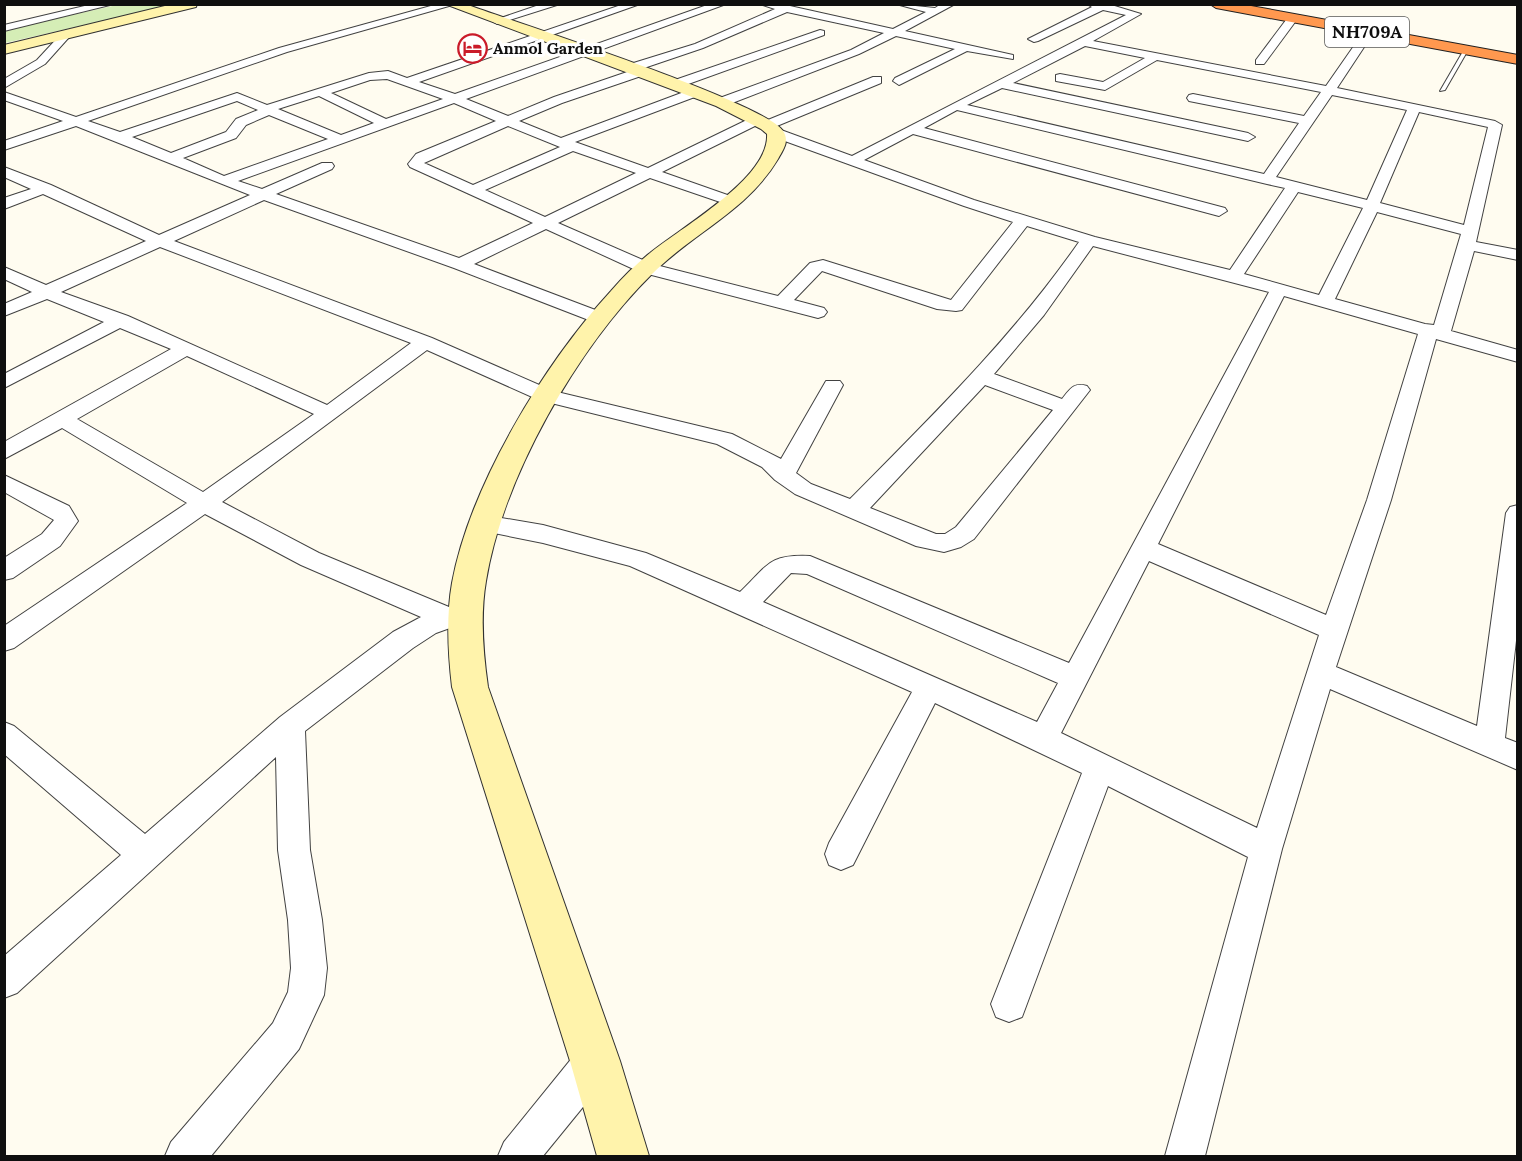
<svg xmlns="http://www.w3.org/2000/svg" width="1522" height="1161" font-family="Lora,serif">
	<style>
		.green { fill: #d5edb6 }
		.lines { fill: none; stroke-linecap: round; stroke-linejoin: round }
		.lane-casing { stroke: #424242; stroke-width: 2 }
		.street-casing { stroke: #424242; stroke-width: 2 }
		.secondary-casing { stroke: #313131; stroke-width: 2 }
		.highway-casing { stroke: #202020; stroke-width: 2 }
		.lane { fill: #fff; fill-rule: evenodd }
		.street { fill: #fff; fill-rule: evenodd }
		.secondary { fill: #fff3ab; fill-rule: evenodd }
		.highway { fill: #ff984f; fill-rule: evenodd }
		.labels { text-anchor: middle; stroke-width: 6; stroke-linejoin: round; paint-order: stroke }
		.far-poi-label { font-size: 16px; font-weight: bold; fill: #0f0f0f; stroke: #fff; text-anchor: start }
		.shield { fill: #fff; stroke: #575757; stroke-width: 1.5 }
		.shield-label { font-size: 18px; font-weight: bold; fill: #0f0f0f }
	</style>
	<rect width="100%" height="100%" fill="#fffcf0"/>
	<!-- green -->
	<polygon class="green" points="117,5 172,5 5,43 4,30"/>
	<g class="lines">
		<defs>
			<polygon id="lane" points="1465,48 1468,50 1445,90 1440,91"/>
			<g id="street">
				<polygon points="93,4 114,4 4,31 4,25"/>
				<path d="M438,4H456L287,52L88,121L120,132L237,93L267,105L369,73L388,71L407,78L624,4H640L419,82L455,94L710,4H726L466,99L508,116L554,97L630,71L625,68L627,65L695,44L775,9L760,4H781L893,29L926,12L896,4L935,8L941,4H955L905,31L1013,55V59L967,51L899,85L893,81L895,78L955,49L896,36L859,54L727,105H717L716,102L717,99L851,50L884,33L787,12L703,48L641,69L646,72L644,75L562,103L519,121L561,138L692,89H700L702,92L700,95L575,142L648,168L753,117H763V122L873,77H881V83L772,128H762L761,123L662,172L736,198L739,201L736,204H726L650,178L558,223L652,264L778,296L810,263L823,260L951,300L1013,222L964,206L771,136L769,133L771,130H781L852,156L1126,15L1103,10L1038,41L1034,42L1028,39L1092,7L1087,4H1108L1141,14L1093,41L1326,86L1365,30H1373L1374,32L1337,88L1495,121L1502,125L1476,242L1518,250V260L1474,251L1451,331L1518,350V362L1436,339L1391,500L1336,667L1477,726L1506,513L1510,507L1518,505V623L1505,738L1518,743V770L1330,689L1282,849L1205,1156H1165L1248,857L1108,786L1022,1017L1009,1022L996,1017L991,1004L1082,773L935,703L853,865L841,870L829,865L825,854L829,843L912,692L630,566L543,543L484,531L476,529L472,523L476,517L484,515L543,525L646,553L740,592C768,565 769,554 810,556L1069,663L1269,292L1093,246L1044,315L994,374L1062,399C1070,389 1074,382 1087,386L1090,390L974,539L961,547L944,552L916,546L795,494L775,480L762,467L717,444L539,400L427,350L222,502L319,553L449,607L466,602L475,605L479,612L475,619L436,633L413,648L305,731L310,850L322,920L327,968L324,995L299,1049L211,1156H165L171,1142L273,1023L288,992L291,968L288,920L278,850L276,757L17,993L4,998V956L121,855L4,754V722L14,726L145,834L280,717L393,632L421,617L301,565L205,514L14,648L4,651V626L187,503L62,428L4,459V442L171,349L120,328L4,388V374L104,322L47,299L4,316V304L32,292L4,279V267L46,285L146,241L43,194L4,209V198L31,189L4,177V167L51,185L159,235L250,195L76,126L4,150V141L63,121L4,100V92L76,117L279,48ZM1085,46L1145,58L1103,82L1060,74L1056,75V81L1105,90L1157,60L1321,92L1304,116L1193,94L1189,95L1187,98L1189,101L1299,123L1264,174L967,105L1002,88L1248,141L1255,137L1248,133L1013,83ZM387,79L443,99L386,119L331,93L370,80ZM1332,95L1407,110L1367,200L1276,177ZM319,96L374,123L341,135L278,109ZM237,101L258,110L236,119L226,132L171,153L132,137ZM454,103L496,121L416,154L408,164L410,167L533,223L459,258L276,194L332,169L334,166L332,163H322L262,189L238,181ZM957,110L1267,184L1285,188L1230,270L1095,237L974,200L864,160L913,134L1219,216L1227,211L1225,208L924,128ZM1419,112L1488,127L1464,225L1380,203ZM269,115L328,139L224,176L183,158L236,138L246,125ZM508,126L560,147L473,185L424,163ZM573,151L636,173L545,217L485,190ZM1298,192L1363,208L1319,295L1244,274ZM264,200L454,268L599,324L606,322L608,318L606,314L474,264L546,229L640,272L818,318L824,316L827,312L824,308L794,300L822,271L937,309L956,311L962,310L1027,226L1079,242C1013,337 931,417 850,499L811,484L796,473L843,385L840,381H826L781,459L732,434L553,391L432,338L174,241ZM1377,212L1461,234L1434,325L1425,324L1335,299ZM160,247L411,343L327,405L128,316L61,292ZM1284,296L1418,334L1367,500L1326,615L1158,544ZM187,356L314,414L203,492L77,419ZM985,385L1053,410L956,527L945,534H936L870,508ZM1149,561L1319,635L1257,828L1061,733ZM791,573L807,574L1058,683L1037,722L763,602Z"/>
				<polygon points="542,4 560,4 497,24 492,21"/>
				<polygon points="1293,15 1298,18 1264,64 1256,64 1256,60 1289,16"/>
				<polygon points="820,30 824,31 824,35 680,87 676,88 670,84 672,81"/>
				<polygon points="66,32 71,35 45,64 4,88 4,79 37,60 62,33"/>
				<polygon points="4,475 69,506 78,521 60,546 13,578 4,580 4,558 42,534 54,520 4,492"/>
				<polygon points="595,1042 609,1047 614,1061 609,1075 543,1156 498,1156 504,1142 581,1047"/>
			</g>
			<g id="secondary">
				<polygon points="173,4 197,4 196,7 4,54 4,45"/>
				<path d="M445,4H465C512,21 766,103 783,131C790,141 783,150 778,159C747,211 694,232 652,274C577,348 503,477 486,581C480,616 483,652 488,687L620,1061L649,1156H597L570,1061L452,687C448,653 446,617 452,583C470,485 544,364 611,291C623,277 636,264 650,253C680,228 770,178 767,134L761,129L716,106Z"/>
			</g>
			<polygon id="highway" points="1210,4 1240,4 1518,55 1518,64 1216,8"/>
		</defs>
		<!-- lane casing -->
		<use href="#lane" class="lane-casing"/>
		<!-- street casing -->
		<use href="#street" class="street-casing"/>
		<!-- secondary casing -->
		<use href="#secondary" class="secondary-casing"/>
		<!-- highway casing -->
		<use href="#highway" class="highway-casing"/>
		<!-- lane -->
		<use href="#lane" class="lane"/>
		<!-- street -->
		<use href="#street" class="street"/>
		<!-- secondary -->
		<use href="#secondary" class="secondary"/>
		<!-- highway -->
		<use href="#highway" class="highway"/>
	</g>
	<!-- icons -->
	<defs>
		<symbol id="hotel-ring" viewBox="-11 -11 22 22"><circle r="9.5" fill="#fff" stroke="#ca1b2a" stroke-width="1.5"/><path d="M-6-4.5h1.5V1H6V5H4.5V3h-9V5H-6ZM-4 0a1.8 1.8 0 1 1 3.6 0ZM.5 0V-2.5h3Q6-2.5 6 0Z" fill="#ca1b2a"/></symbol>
	</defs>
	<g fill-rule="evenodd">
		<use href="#hotel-ring" x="456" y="32" width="33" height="33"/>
	</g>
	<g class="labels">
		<!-- far-poi labels -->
		<g class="far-poi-label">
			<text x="493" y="54">Anmol Garden</text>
		</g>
		<!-- shield labels -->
		<rect class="shield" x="1325" y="17" width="84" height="30" rx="4.5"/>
		<g class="shield-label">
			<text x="1367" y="38">NH709A</text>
		</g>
	</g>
	<!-- border -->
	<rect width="1522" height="1161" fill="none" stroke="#0f0f0f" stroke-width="12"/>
</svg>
